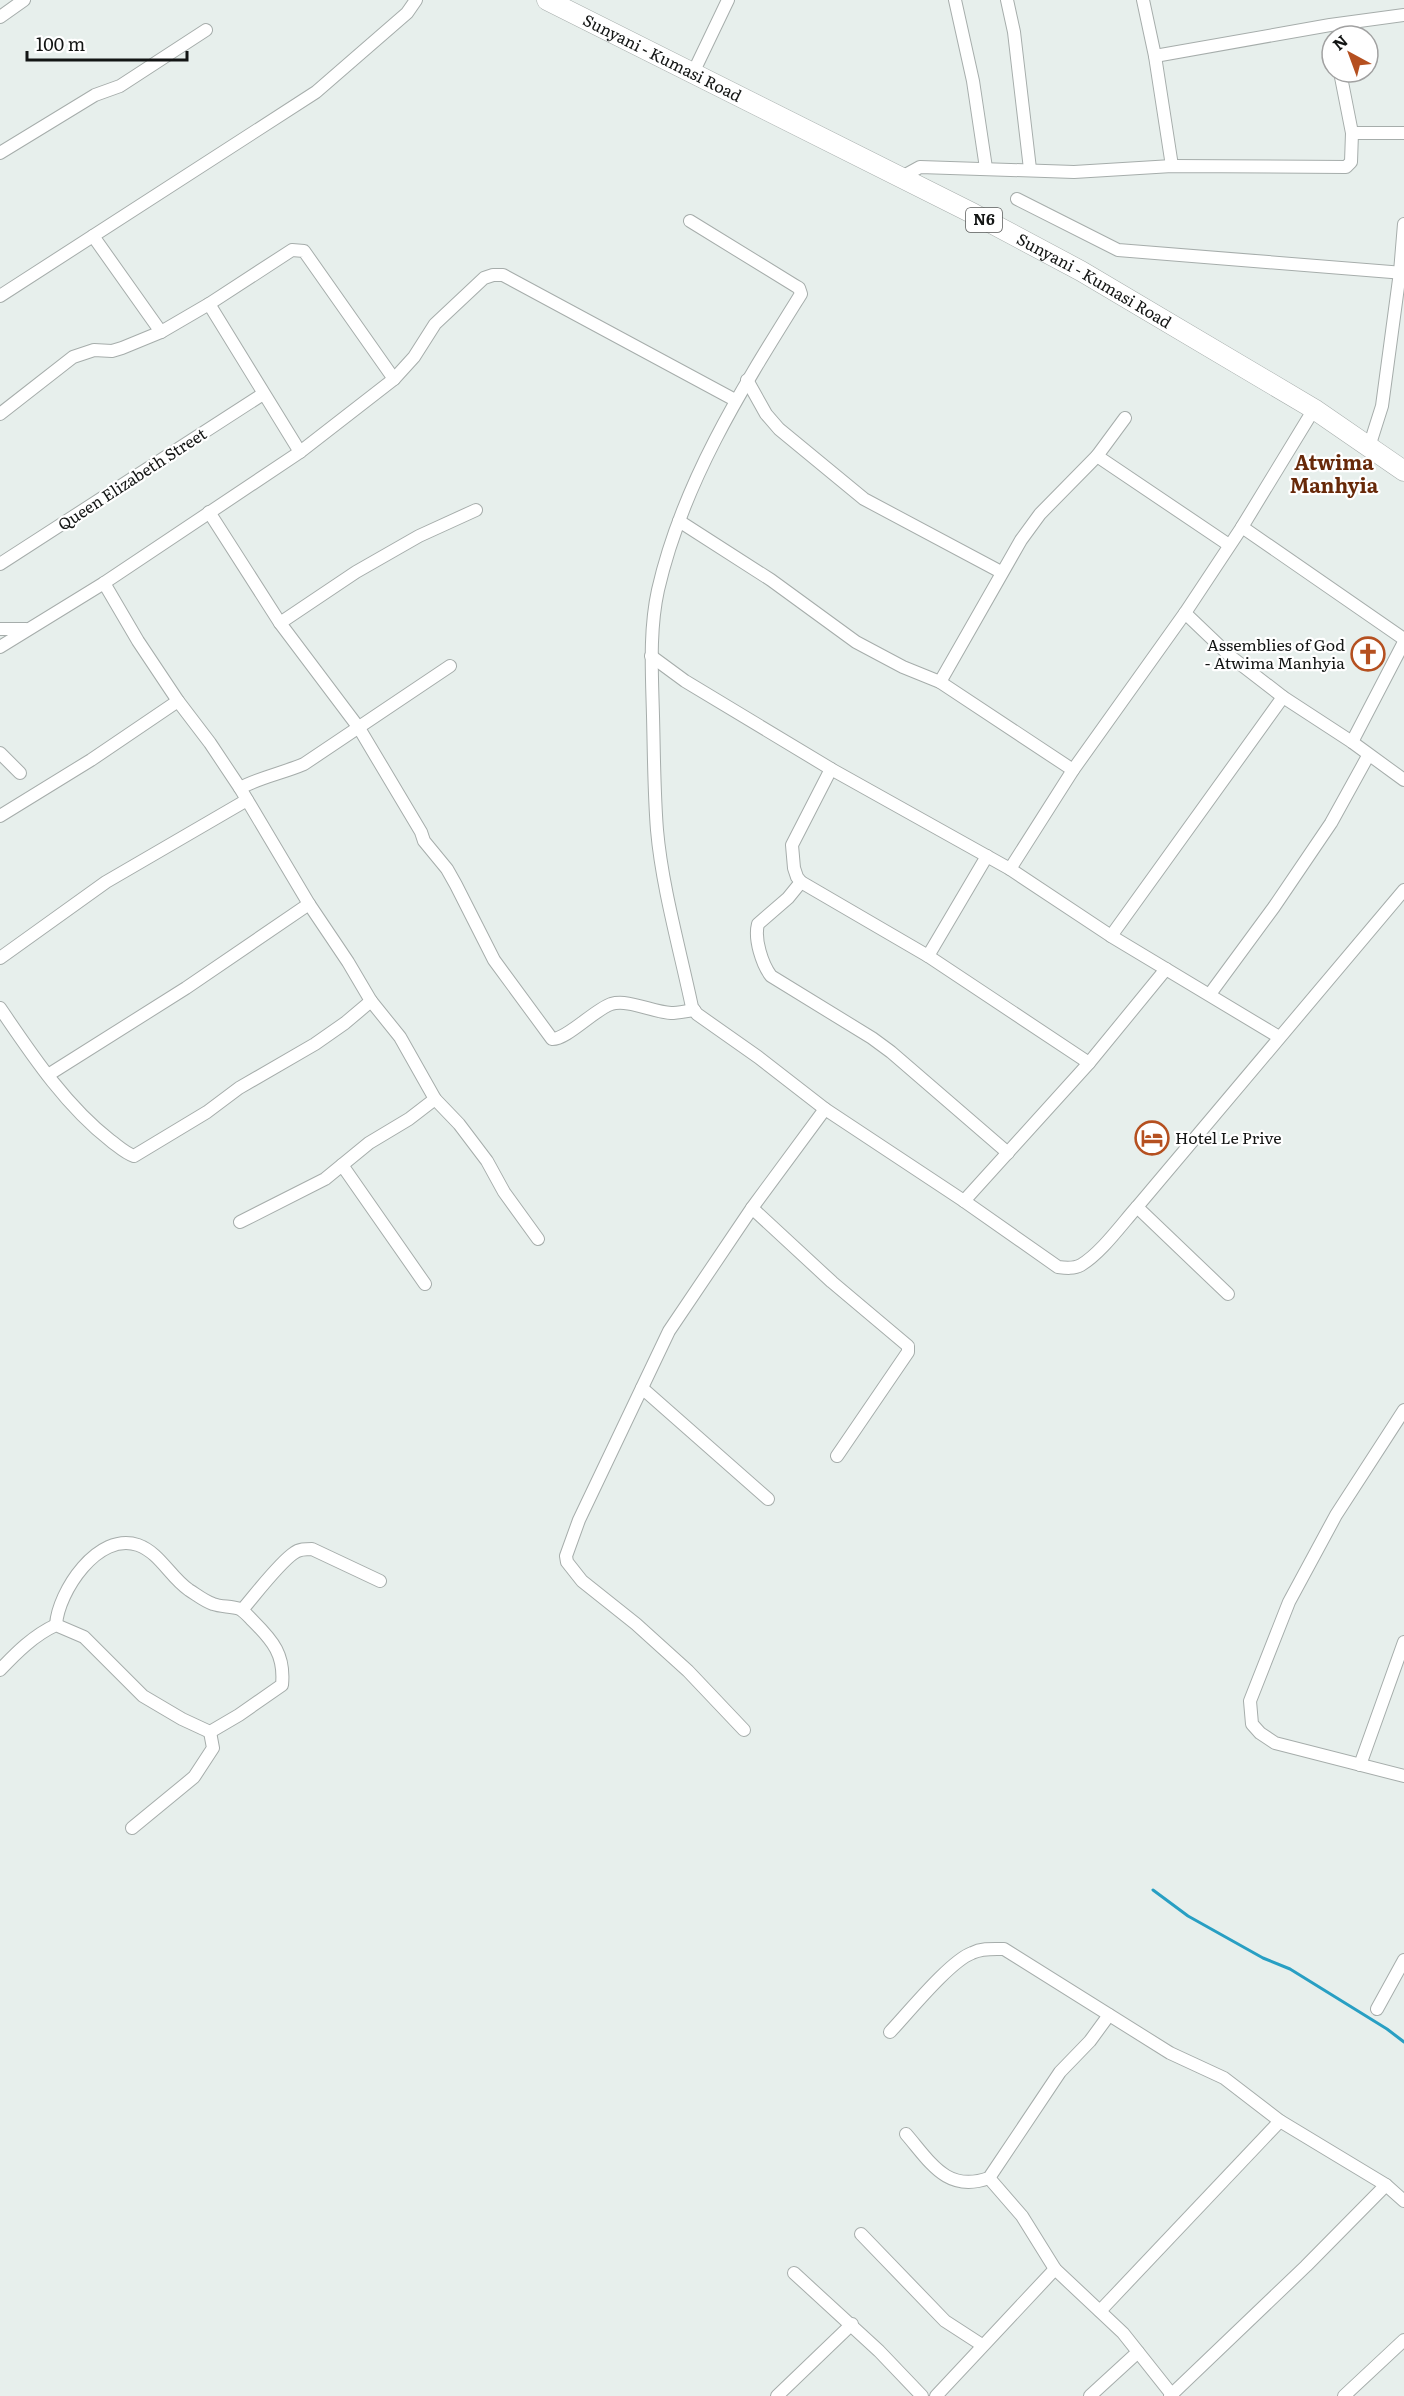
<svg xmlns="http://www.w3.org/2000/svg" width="1404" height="2396" font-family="Literata,serif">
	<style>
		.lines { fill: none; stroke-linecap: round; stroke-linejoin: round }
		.stream { stroke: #289fc3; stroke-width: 3 }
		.street-casing { stroke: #a6adab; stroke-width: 14 }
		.primary-casing { stroke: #a6adab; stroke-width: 21 }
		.street { stroke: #fff; stroke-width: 12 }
		.primary { stroke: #fff; stroke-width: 20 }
		.labels { text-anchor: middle; stroke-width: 4.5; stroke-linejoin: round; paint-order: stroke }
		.shield { fill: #fff; stroke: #5a5b5a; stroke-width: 1.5 }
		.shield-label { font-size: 15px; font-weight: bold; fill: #131514 }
		.street-label { font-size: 16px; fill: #131514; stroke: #fff }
		.poi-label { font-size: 16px; fill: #131514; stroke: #fff; text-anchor: end }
		.quarter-label { font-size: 20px; font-weight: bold; fill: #682909; stroke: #fff }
	</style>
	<rect width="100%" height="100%" fill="#e7efec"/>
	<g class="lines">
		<!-- stream -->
		<polyline class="stream" points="1153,1890 1188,1916 1263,1958 1290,1969 1387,2029 1404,2042"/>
		<defs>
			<g id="street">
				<polyline points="955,0 973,81 986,168"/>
				<polyline points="1007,0 1014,32 1030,169"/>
				<polyline points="1143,0 1155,56 1172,166"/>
				<polyline points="0,17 24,0"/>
				<polyline points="1155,56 1330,25 1404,15"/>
				<polyline points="693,73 728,0"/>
				<polyline points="1352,133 1404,133"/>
				<polyline points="0,153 95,95 120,86 206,30"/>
				<polyline points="900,178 920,167 1074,172 1172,166 1346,167 1351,162 1352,133 1340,72"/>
				<polyline points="1017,199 1118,250 1404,273"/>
				<path d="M690,221L794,285L799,288L801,294C743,387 683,481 658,590C649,631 652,674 653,716C654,754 654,792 657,830C662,887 680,950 692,1007L697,1014L758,1057L825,1109L964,1201L1058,1267C1066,1268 1074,1269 1081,1265C1101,1253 1121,1225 1137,1207L1404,890"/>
				<polyline points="93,236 161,332"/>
				<polyline points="0,296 316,92 407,13 416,0"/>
				<polyline points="209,304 300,452"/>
				<polyline points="747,380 766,414 779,429 864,499 1001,572"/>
				<polyline points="0,414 73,357 94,350 112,351 122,348 161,332 209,304 292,250 304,251 394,379"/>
				<polyline points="1369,447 1382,406 1400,272 1404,224"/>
				<polyline points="1097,456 1229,545"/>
				<path d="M209,512L280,623L359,728L421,832L424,841L447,869L456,885L494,960L552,1039C566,1040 594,1010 611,1004C629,999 652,1012 671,1013C678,1013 686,1011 694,1010"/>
				<polyline points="679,521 771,580 856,642 903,667 940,682 1073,770"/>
				<polyline points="1242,527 1404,639"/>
				<polyline points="0,564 263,394"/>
				<polyline points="104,583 138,641 178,701 210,743 240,788 309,904 348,962 371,1001 400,1037 435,1099 459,1124 487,1161 504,1192 538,1239"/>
				<polyline points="1185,613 1230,656 1283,697 1352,742 1404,780"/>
				<polyline points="280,623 356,572 419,536 476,510"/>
				<polyline points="0,629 26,629"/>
				<polyline points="0,647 104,583 300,452 394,379 414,357 435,324 484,278 493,275 503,275 735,400"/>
				<polyline points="651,656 685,681 831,769 1010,869 1111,936 1279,1037"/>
				<polyline points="940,682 1021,540 1040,514 1097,456 1125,418"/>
				<polyline points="1352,742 1404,642"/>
				<polyline points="0,753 20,773"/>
				<polyline points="831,769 792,845 794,868 797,877 801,882 928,956 1089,1063"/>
				<path d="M240,788C261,777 283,773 304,764L450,666"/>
				<polyline points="0,816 91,760 178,701"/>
				<polyline points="1010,869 1073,770 1185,613 1242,527 1314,409"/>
				<path d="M801,882L788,898L758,924C754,939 762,964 771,976L872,1038L891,1052L1008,1153"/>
				<polyline points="1111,936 1283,697"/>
				<polyline points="928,956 987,856"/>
				<polyline points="0,958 106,882 247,800"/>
				<polyline points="1210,994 1274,907 1331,823 1368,756"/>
				<path d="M0,1008C32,1055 65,1105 111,1141C118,1146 125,1153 134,1156L207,1112L239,1088L315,1044L345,1023L371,1001"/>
				<polyline points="48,1075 186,988 309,904"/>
				<polyline points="342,1165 425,1284"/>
				<polyline points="964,1201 1089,1063 1166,969"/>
				<polyline points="1137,1207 1228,1294"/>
				<polyline points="752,1208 832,1282 908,1346 908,1352 837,1456"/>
				<polyline points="240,1222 325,1179 369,1143 409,1119 435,1099"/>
				<polyline points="642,1388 768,1499"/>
				<polyline points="1404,1410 1336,1515 1289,1602 1250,1701 1252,1724 1260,1733 1275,1743 1404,1776"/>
				<path d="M242,1610C255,1595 279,1563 294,1553C299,1549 306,1549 312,1549L380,1581"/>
				<path d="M56,1625C58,1592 98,1531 138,1545C160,1553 170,1577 189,1590C197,1595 204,1601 213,1604C221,1607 231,1606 240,1609C245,1612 249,1617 253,1621C273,1641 285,1655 282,1685L239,1715L210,1732"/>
				<path d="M0,1670C16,1653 34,1635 56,1625L84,1637L143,1696L182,1719L210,1732"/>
				<polyline points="744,1730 688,1671 636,1624 582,1581 567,1562 566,1556 579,1520 669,1331 752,1208 825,1109"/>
				<polyline points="1360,1765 1404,1642"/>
				<polyline points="132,1828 194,1777 213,1748 210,1732"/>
				<polyline points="1377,2009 1404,1960"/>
				<path d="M890,2032C908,2013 950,1961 972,1953C982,1948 993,1949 1004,1949L1170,2053L1224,2078L1280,2121L1386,2185L1404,2201"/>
				<path d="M906,2134C931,2163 947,2193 989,2178L1060,2072L1090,2041L1109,2015"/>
				<polyline points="989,2178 1022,2216 1055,2269 1123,2333 1173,2396"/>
				<polyline points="861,2234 945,2321 982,2345"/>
				<polyline points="794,2273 879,2351 922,2396"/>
				<polyline points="1100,2311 1280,2121"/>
				<polyline points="777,2396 852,2324"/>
				<polyline points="936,2396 1055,2269"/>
				<polyline points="1090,2396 1138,2352"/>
				<polyline points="1170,2396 1306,2266 1386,2185"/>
				<polyline points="1344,2396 1404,2340"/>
			</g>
			<g id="primary">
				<path id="s1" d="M547,0L974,214L1081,271L1314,409L1404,471"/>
			</g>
		</defs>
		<!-- street casing -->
		<use href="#street" class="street-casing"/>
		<!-- primary casing -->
		<use href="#primary" class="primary-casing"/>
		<!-- street -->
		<use href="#street" class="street"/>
		<!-- primary -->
		<use href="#primary" class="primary"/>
	</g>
	<!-- icons -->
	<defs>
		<symbol id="church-ring" viewBox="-11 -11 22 22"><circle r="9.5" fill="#fff" stroke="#b55020" stroke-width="1.5"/><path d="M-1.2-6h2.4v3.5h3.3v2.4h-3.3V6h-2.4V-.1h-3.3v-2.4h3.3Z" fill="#b55020"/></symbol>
		<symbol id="hotel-ring" viewBox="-11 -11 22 22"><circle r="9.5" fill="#fff" stroke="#b55020" stroke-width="1.5"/><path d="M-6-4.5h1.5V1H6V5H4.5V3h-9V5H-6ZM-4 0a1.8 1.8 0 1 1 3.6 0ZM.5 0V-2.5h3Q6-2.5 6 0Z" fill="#b55020"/></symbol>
	</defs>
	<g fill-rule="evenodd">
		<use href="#church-ring" x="1349" y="635" width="38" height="38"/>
		<use href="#hotel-ring" x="1133" y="1119" width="38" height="38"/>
	</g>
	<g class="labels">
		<!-- shield labels -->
		<rect class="shield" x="966" y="208" width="36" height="24" rx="4.5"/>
		<g class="shield-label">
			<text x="984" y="225">N6</text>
		</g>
		<!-- street labels -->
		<g class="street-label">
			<text dy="6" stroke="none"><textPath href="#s1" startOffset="129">Sunyani - Kumasi Road</textPath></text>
			<text dy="6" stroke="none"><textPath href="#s1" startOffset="615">Sunyani - Kumasi Road</textPath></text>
			<text transform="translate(132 479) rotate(-33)" y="6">Queen Elizabeth Street</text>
		</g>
		<!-- poi labels -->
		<g class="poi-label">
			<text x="1345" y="651">Assemblies of God<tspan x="1345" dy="18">- Atwima Manhyia</tspan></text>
			<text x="1175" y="1144" text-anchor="start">Hotel Le Prive</text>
		</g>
		<!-- quarter labels -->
		<g class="quarter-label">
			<text x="1334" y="470">Atwima<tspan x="1334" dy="23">Manhyia</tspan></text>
		</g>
	</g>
	<!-- north arrow -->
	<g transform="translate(1350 54) rotate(319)"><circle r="28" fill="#ffffff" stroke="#a1a1a1" stroke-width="1.5"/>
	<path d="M0-4.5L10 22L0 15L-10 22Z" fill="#b55020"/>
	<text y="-9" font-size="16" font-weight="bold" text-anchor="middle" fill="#131514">N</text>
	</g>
	<!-- scale -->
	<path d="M27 51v9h160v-9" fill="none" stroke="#131514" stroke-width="3"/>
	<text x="36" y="51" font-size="18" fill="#131514" stroke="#ffffff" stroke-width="4.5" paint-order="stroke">100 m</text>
</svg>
